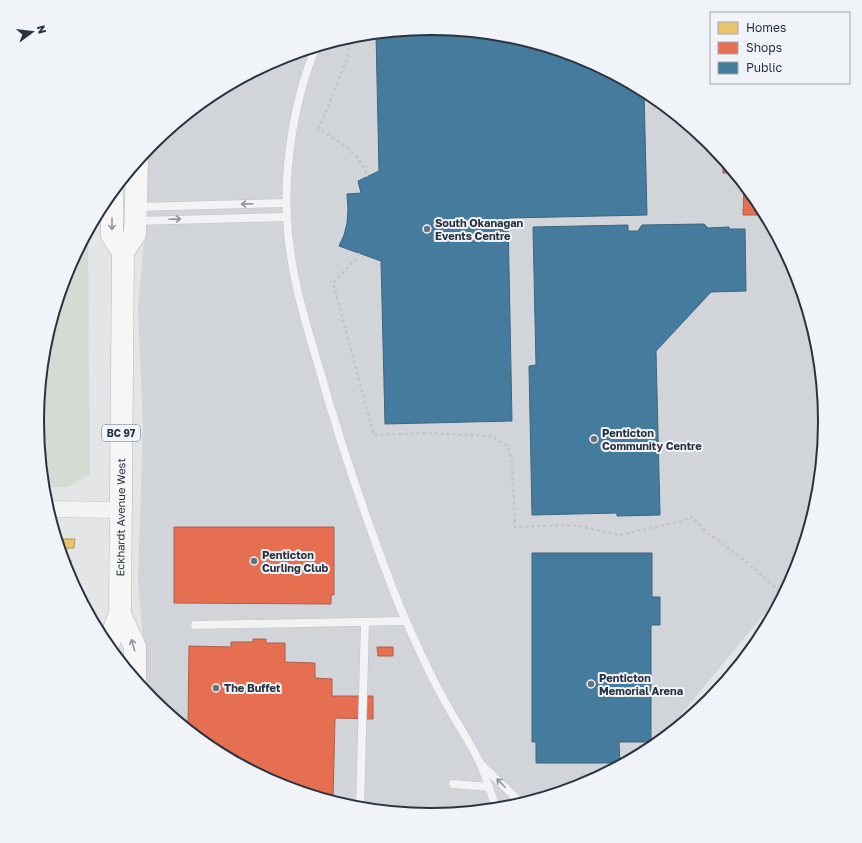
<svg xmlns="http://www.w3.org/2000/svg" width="862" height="843" font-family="'Golos Text',sans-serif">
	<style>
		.built { fill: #d1d5da }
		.green { fill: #d4dbd3 }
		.homes { fill: #e9c46a; stroke: #b0985d }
		.shops { fill: #e76f51; stroke: #ae5d4c }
		.public { fill: #457b9d; stroke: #3d6581 }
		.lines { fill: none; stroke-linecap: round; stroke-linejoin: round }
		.lane-casing { stroke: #c1c3c5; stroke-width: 9 }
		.street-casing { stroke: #c1c3c5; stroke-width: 17 }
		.highway-casing { stroke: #b5b8bc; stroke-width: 23 }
		.path { stroke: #c2c3c8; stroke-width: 2.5; stroke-dasharray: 3 3; stroke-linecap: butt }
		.lane { stroke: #f2f3f5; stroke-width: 8 }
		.street { stroke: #f2f3f5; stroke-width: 16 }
		.highway { stroke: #f6f6f7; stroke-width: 22 }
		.oneway { stroke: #8e939a }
		.oneway2 { stroke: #90949c }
		.poi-dot { fill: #6b717a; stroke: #f0f3f7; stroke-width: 1.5 }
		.labels { text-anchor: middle; stroke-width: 4; stroke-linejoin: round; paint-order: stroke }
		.shield { fill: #f0f3f7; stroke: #656d77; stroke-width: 1 }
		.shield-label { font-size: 10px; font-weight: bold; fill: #2a3340 }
		.poi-label { font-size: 11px; font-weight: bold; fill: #2a3340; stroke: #f0f3f7; text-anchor: start }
		.street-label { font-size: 11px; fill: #2a3340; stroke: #f0f3f7 }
		.rim { fill: none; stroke: #2a3340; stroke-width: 2 }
	</style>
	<rect width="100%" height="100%" fill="#e3e5e7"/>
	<!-- built -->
	<polygon class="built" points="431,28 508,36 582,58 650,94 709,143 758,203 795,271 817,345 824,422 817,498 794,572 785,589 659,741 649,749 581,785 508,807 431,815 354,807 280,785 212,749 153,700 147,693 138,580 143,426 138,308 148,196 148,149 153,143 213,94 281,58 354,36"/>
	<!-- green -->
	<polygon class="green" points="88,232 90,474 68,487 44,487 38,421 45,345 68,271"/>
	<!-- homes -->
	<polygon class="homes" points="57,539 75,539 74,548 67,548 66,560 71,560 71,577 67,572"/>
	<!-- shops -->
	<g class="shops">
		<polygon points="723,160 734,173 723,173"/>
		<polygon points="744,186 758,203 765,215 743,215"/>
		<polygon points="174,527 334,527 334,595 331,595 331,604 174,603"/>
		<polygon points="253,639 266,639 266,643 285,643 285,662 315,663 315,678 332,679 332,696 373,696 373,719 335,718 333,801 280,785 212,749 188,729 189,646 231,647 231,642 253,642"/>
		<polygon points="377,647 393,647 393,656 378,656"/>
	</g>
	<!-- public -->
	<g class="public">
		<polygon points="431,28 508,36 582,58 644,91 647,215 508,218 512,421 385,424 381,261 339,246 344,235 347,223 348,210 347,194 361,193 358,181 379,171 376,33"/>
		<polygon points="704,224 708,228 729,227 729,229 745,229 746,291 711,292 656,351 660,515 617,516 617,513 532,515 529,366 536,365 533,227 628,225 628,231 638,231 642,225"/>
		<polygon points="532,553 652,553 652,597 660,597 660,625 651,625 651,742 619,742 620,763 536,763 536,742 532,742"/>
	</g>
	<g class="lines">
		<defs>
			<g id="lane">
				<path d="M316,47C295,96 284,164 287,217C289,270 305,321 320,371C337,432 357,492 379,552C388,576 396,600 407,623C418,648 429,673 442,696C454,719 469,740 480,763C487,778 490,794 497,809"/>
				<polyline points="137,207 286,203"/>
				<polyline points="136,221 287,217"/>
				<polyline points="195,625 406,621"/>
				<polyline points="482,765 521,803"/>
				<polyline points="453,784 489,787"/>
				<polyline points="360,808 365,622"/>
			</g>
			<polyline id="street" points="48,509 120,510"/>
			<g id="highway">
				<polyline points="112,193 112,235 123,252"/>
				<polyline points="120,614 135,647 135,678"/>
				<path id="s1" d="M108,645L120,614L123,252L135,234L137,163"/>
			</g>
		</defs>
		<!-- lane casing -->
		<use href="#lane" class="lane-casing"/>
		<!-- street casing -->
		<use href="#street" class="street-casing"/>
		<!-- highway casing -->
		<use href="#highway" class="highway-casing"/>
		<!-- path -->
		<g class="path">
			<path d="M351,36L347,59L319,129C337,141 362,153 367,177"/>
			<polyline points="359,253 357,258 333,283 374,435 427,433 490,436 508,446 512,462 515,527 561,525 580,526 619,535 678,522 692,517 708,533 750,565 780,592"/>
			<polyline points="71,264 74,266"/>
		</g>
		<!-- lane -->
		<use href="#lane" class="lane"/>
		<!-- street -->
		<use href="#street" class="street"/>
		<!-- highway -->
		<use href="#highway" class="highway"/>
	</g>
	<!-- one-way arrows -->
	<defs><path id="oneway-shaft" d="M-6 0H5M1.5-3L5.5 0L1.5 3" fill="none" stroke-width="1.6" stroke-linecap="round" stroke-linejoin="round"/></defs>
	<g class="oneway">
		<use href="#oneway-shaft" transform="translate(247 204) rotate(178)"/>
		<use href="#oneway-shaft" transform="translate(175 219) rotate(-2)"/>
		<use href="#oneway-shaft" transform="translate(501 783) rotate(-135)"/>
	</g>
	<g class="oneway2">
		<use href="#oneway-shaft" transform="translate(112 224) rotate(90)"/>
		<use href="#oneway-shaft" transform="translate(133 645) rotate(-107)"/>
	</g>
	<!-- markers -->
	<g class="poi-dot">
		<circle cx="427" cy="229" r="4"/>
		<circle cx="594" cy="439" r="4"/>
		<circle cx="254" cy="561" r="4"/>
		<circle cx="591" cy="684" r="4"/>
		<circle cx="216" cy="688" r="4"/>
	</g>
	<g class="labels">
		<!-- shield labels -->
		<rect class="shield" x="102" y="425" width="38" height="16" rx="3"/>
		<g class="shield-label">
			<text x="121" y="437">BC 97</text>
		</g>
		<!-- poi labels -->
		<g class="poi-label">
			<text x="435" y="227">South Okanagan<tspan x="435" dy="13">Events Centre</tspan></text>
			<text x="602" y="437">Penticton<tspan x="602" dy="13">Community Centre</tspan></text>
			<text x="262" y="559">Penticton<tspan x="262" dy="13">Curling Club</tspan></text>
			<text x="599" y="682">Penticton<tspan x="599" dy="13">Memorial Arena</tspan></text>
			<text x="224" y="692">The Buffet</text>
		</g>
		<!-- street labels -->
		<g class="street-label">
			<text dy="4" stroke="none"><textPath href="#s1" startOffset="130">Eckhardt Avenue West</textPath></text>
		</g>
	</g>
	<!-- crop -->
	<path d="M0 0H862V843H0ZM430 35H432A386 386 0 0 1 818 421V422A386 386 0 0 1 432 808H430A386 386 0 0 1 44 422V421A386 386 0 0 1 430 35Z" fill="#f0f3f7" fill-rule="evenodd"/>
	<path class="rim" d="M430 35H432A386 386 0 0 1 818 421V422A386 386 0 0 1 432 808H430A386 386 0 0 1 44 422V421A386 386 0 0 1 430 35Z"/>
	<!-- legend -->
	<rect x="710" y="12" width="140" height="72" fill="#f0f3f7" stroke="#a1a6ae"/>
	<rect x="718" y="22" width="20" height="12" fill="#e9c46a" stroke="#a1a6ae"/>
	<text x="746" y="32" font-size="12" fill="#2a3340">Homes</text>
	<rect x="718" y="42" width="20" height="12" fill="#e76f51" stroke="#a1a6ae"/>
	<text x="746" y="52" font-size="12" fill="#2a3340">Shops</text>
	<rect x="718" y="62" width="20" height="12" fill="#457b9d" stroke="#a1a6ae"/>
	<text x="746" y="72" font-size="12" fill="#2a3340">Public</text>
	<!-- north arrow -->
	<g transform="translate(32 32) rotate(75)" stroke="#f0f3f7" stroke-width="3" paint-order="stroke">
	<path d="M0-3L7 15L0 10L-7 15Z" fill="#2a3340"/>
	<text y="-6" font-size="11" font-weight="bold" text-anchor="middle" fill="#2a3340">N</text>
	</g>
</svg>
